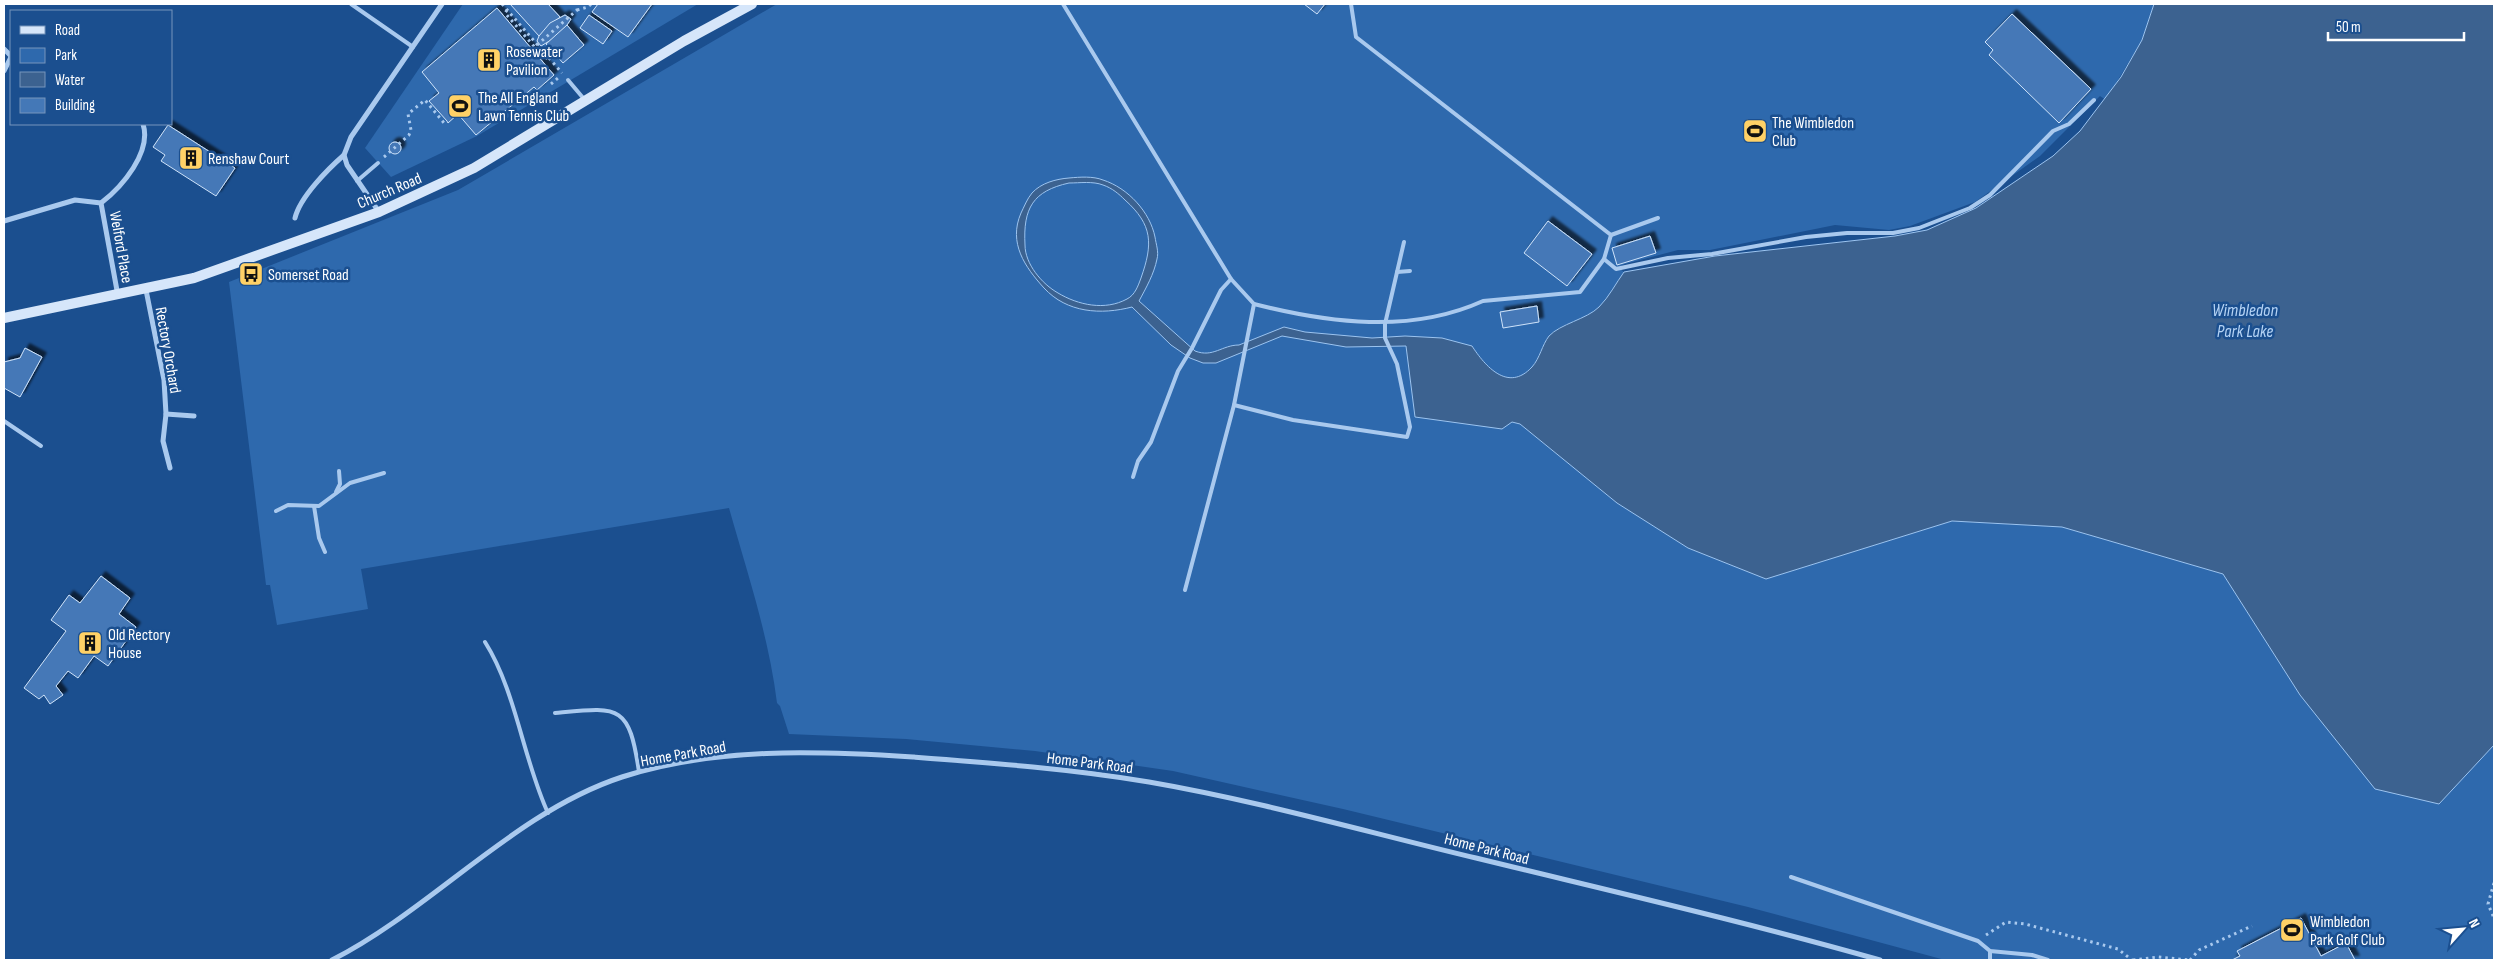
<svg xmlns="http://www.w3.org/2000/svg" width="2498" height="964" font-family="'Sofia Sans Condensed',sans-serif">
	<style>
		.green { fill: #2e69ad }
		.water { fill: #3c6290; stroke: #9cc4f0; fill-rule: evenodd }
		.building { fill: #4478b7; stroke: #cfe3fa; filter: url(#shadow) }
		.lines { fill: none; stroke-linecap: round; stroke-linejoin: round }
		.path { stroke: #a9c9ee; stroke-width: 3; stroke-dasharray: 2.5 4; stroke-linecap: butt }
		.lane { stroke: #a9c9ee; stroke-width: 4 }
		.street { stroke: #a9c9ee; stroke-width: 5 }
		.secondary { stroke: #d6e6fa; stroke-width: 10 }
		.labels { text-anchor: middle; stroke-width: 5; stroke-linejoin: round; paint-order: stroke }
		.poi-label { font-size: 16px; fill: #fff; stroke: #1b4f8f; text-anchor: start }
		.street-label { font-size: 16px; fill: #fff; stroke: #1b4f8f }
		.water-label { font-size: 18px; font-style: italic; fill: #b5d3f5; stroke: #1b4f8f }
	</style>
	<defs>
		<filter id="shadow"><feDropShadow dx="4.5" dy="-4.5" stdDeviation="1" flood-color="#0009"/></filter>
	</defs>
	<rect width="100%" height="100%" fill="#1b4f8f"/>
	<!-- green -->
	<g class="green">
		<polygon points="463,4 698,4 477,136 391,177 365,148"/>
		<path d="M777,4H2154L2142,40L2106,100L2100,96L2040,156L1975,202L1910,226L1889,230L1835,225L1710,250H1678L1625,264L1618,267L1624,272C1616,283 1609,297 1599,307C1587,319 1559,324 1549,336C1542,345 1540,358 1532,367C1508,393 1485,366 1471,346L1405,336L1415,417L1512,422L1520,424L1617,503L1688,548L1766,579L1952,521L2062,527L2223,574L2300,695L2439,804L2494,745V960H1945L1748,907L1343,809L1173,771L1035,751L906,739L789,734L780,706L777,703C769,637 747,572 729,508L361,569L368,609L277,625L270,585H266L229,282L458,190Z"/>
	</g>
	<!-- water -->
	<path class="water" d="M2154,4H2494V745L2439,804L2375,789L2300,695L2223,574L2062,527L1952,521L1766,579L1688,548L1617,503L1520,424L1512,422L1502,429L1415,417L1406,346L1346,347L1282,336L1216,363H1203L1190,358L1171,345L1132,307C1101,315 1067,313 1044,288C1025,267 1008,243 1021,213C1024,207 1027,199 1032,193C1041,183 1056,179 1069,178C1080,177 1093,176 1103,180C1128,188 1150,212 1155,237C1156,244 1159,252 1157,259C1154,274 1146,288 1139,301L1195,351C1213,358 1222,345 1239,345L1284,327L1305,332L1372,338L1405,336L1442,338L1472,346C1485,366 1508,393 1532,367C1540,358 1542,345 1549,336C1560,324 1587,319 1599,307C1609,297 1616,283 1624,272L1715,256L1895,236L1927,230L1976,208L2053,156L2080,131L2121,77L2142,40ZM1069,183C1080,183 1093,181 1103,185C1112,188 1119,194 1125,200C1153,225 1153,244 1141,278C1138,286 1135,295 1127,299C1105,311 1078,305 1058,293C1042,284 1025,264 1025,245C1023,208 1033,191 1069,183Z"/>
	<!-- building -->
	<g class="building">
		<polygon points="510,4 548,4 560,17 539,36"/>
		<polygon points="598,4 652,4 628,37 592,12"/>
		<polygon points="1304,4 1325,4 1317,14"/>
		<polygon points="497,8 554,75 537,90 534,87 476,135 458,114 448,123 447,121 429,101 439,93 422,72"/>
		<polygon points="2012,14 2091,89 2059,123 1989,55 1993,50 1985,42"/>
		<polygon points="565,15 571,19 567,25 556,37 541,46 537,41 539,36 550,23"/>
		<polygon points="589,15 612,31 603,44 580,28"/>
		<polygon points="567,25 584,45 563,63 546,44"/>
		<polygon points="168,125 235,168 216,196 161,161 165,155 153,147"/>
		<circle cx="395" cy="148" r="6"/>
		<polygon points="1548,221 1592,254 1567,286 1524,253"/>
		<polygon points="1650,236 1656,253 1617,265 1612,248"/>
		<polygon points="1537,306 1539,322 1503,328 1500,312"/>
		<polygon points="25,348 42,357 20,397 4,388 4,362 20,358"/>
		<polygon points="101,576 130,598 119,614 136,627 108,666 94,656 78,678 68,671 56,686 63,695 50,704 44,695 39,699 24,688 66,631 51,620 69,595 80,603"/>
		<polygon points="2301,918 2321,956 2346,943 2355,960 2232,960 2240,956 2237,951"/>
	</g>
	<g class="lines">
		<!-- path -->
		<g class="path">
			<polyline points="502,4 562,73"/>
			<polyline points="507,10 505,13 545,59 548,57"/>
			<polyline points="577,10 588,7 591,4"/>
			<polyline points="537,45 577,10 578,4"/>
			<polyline points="551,84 558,78"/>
			<polyline points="384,157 409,135 411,130 408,114 425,100 444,123 447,121"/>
			<polyline points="2494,883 2488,904 2494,918"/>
			<polyline points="1986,935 2006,922 2025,924 2118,949 2132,960"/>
			<polyline points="2133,960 2158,957 2190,960"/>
			<polyline points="2190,960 2199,950 2252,926"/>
		</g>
		<!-- lane -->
		<g class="lane">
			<polyline points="351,4 413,47"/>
			<polyline points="1063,4 1231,279 1254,304 1234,405 1185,590"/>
			<polyline points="568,80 584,99"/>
			<polyline points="357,181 378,163"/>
			<polyline points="1611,235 1658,218"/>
			<polyline points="1604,259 1616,269 1668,258 1712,254 1806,237 1847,233 1893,233 1919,228 1970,208 1990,195 2053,131 2069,124 2094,100"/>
			<polyline points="1397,272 1410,271"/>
			<path d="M1254,304C1329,323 1410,334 1483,301L1580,292L1604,259L1611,235L1356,37L1351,4"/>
			<polyline points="1234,405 1293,420 1407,437 1410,427 1397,364 1385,338 1385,324 1404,242"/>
			<polyline points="4,421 41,446"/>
			<polyline points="1133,477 1138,461 1151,442 1178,371 1192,348 1221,290 1231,279"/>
			<polyline points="336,492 340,484 339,471"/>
			<polyline points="314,506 319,538 325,552"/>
			<polyline points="276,511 288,505 319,506 350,483 384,473"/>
			<path d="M485,642C516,691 523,759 548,813"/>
			<path d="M555,713C619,707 629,703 639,772"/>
			<polyline points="1791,877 1978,941 1990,951 2032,955 2048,960"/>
			<polyline points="1990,960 1990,951"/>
		</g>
		<!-- street -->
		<g class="street">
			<polyline points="4,49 11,56"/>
			<polyline points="4,71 11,57"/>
			<polyline points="379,212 347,165 344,155 351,137 442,4"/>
			<path d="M295,218C300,197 328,169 344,155"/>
			<polyline points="4,221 75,200 101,203"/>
			<polyline points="146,290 164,380 166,414 163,441 170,468"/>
			<path d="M118,296L101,203C122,187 152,152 143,124"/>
			<polyline points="166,414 194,416"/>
			<path d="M332,960C432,909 515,812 622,777C715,747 817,751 913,757C992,763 1072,769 1149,782C1259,801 1367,832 1476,858C1611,891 1746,922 1880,960"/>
		</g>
		<!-- secondary -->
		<polyline class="secondary" points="4,318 194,278 379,212 474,168 684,41 752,4"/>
	</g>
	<!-- icons -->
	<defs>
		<symbol id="building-square" viewBox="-11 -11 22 22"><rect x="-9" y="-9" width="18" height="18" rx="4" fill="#ffd166" stroke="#1b4f8f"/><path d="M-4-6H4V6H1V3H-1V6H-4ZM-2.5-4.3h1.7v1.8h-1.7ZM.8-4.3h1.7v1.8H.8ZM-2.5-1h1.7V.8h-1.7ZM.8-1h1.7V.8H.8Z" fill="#111"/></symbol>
		<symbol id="stadium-square" viewBox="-11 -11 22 22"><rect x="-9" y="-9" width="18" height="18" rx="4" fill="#ffd166" stroke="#1b4f8f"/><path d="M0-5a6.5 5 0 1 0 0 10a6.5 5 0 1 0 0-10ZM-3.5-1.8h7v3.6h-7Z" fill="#111"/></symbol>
		<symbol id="bus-square" viewBox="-11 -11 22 22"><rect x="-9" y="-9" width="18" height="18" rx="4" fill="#ffd166" stroke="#1b4f8f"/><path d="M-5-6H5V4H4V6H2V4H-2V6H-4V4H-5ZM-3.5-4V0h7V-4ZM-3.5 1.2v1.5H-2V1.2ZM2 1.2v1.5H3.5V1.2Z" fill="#111"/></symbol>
	</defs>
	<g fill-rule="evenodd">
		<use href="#building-square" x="475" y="46" width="28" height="28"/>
		<use href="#stadium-square" x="446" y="92" width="28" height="28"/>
		<use href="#stadium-square" x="1741" y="117" width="28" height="28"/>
		<use href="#building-square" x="177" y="144" width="28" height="28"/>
		<use href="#bus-square" x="237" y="260" width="28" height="28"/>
		<use href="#building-square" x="76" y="629" width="28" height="28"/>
		<use href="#stadium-square" x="2278" y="916" width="28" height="28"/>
	</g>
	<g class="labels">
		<!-- poi labels -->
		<g class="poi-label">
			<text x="506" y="57">Rosewater<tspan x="506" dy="18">Pavilion</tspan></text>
			<text x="478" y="103">The All England<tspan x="478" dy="18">Lawn Tennis Club</tspan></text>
			<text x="1772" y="128">The Wimbledon<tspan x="1772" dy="18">Club</tspan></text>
			<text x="208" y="164">Renshaw Court</text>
			<text x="268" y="280">Somerset Road</text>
			<text x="108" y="640">Old Rectory<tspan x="108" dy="18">House</tspan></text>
			<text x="2310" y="927">Wimbledon<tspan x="2310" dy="18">Park Golf Club</tspan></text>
		</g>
		<!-- street labels -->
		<g class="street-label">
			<text transform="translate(389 190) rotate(-23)" y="6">Church Road</text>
			<text transform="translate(122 247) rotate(80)" y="6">Welford Place</text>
			<text transform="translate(169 350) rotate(80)" y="6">Rectory Orchard</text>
			<text transform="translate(683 753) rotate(-10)" y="6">Home Park Road</text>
			<text transform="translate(1090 762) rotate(7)" y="6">Home Park Road</text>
			<text transform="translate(1487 848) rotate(14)" y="6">Home Park Road</text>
		</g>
		<!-- water labels -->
		<g class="water-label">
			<text x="2245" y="316">Wimbledon<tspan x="2245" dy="21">Park Lake</tspan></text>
		</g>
	</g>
	<!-- border -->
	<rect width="2498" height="964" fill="none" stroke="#ffffff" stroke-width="10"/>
	<!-- legend -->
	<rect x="10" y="10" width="162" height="115" fill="#1b4f8f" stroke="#7695bc"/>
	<rect x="20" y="26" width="25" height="8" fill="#d6e6fa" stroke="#7695bc"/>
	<text x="55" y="35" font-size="15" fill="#ffffff">Road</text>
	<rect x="20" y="48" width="25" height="15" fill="#2e69ad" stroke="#7695bc"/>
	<text x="55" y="60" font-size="15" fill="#ffffff">Park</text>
	<rect x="20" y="72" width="25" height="15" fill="#3c6290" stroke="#7695bc"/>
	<text x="55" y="85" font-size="15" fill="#ffffff">Water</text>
	<rect x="20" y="98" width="25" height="15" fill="#4478b7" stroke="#7695bc"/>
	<text x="55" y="110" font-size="15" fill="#ffffff">Building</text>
	<!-- north arrow -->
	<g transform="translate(2463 929) rotate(63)" stroke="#1b4f8f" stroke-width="4" paint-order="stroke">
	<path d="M0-4L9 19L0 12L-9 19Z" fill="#ffffff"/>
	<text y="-8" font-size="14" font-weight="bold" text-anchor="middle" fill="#ffffff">N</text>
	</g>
	<!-- scale -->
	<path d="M2328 32v8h136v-8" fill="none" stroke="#ffffff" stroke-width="2.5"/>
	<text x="2336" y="32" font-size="15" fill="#ffffff" stroke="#1b4f8f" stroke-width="4" paint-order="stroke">50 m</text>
</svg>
